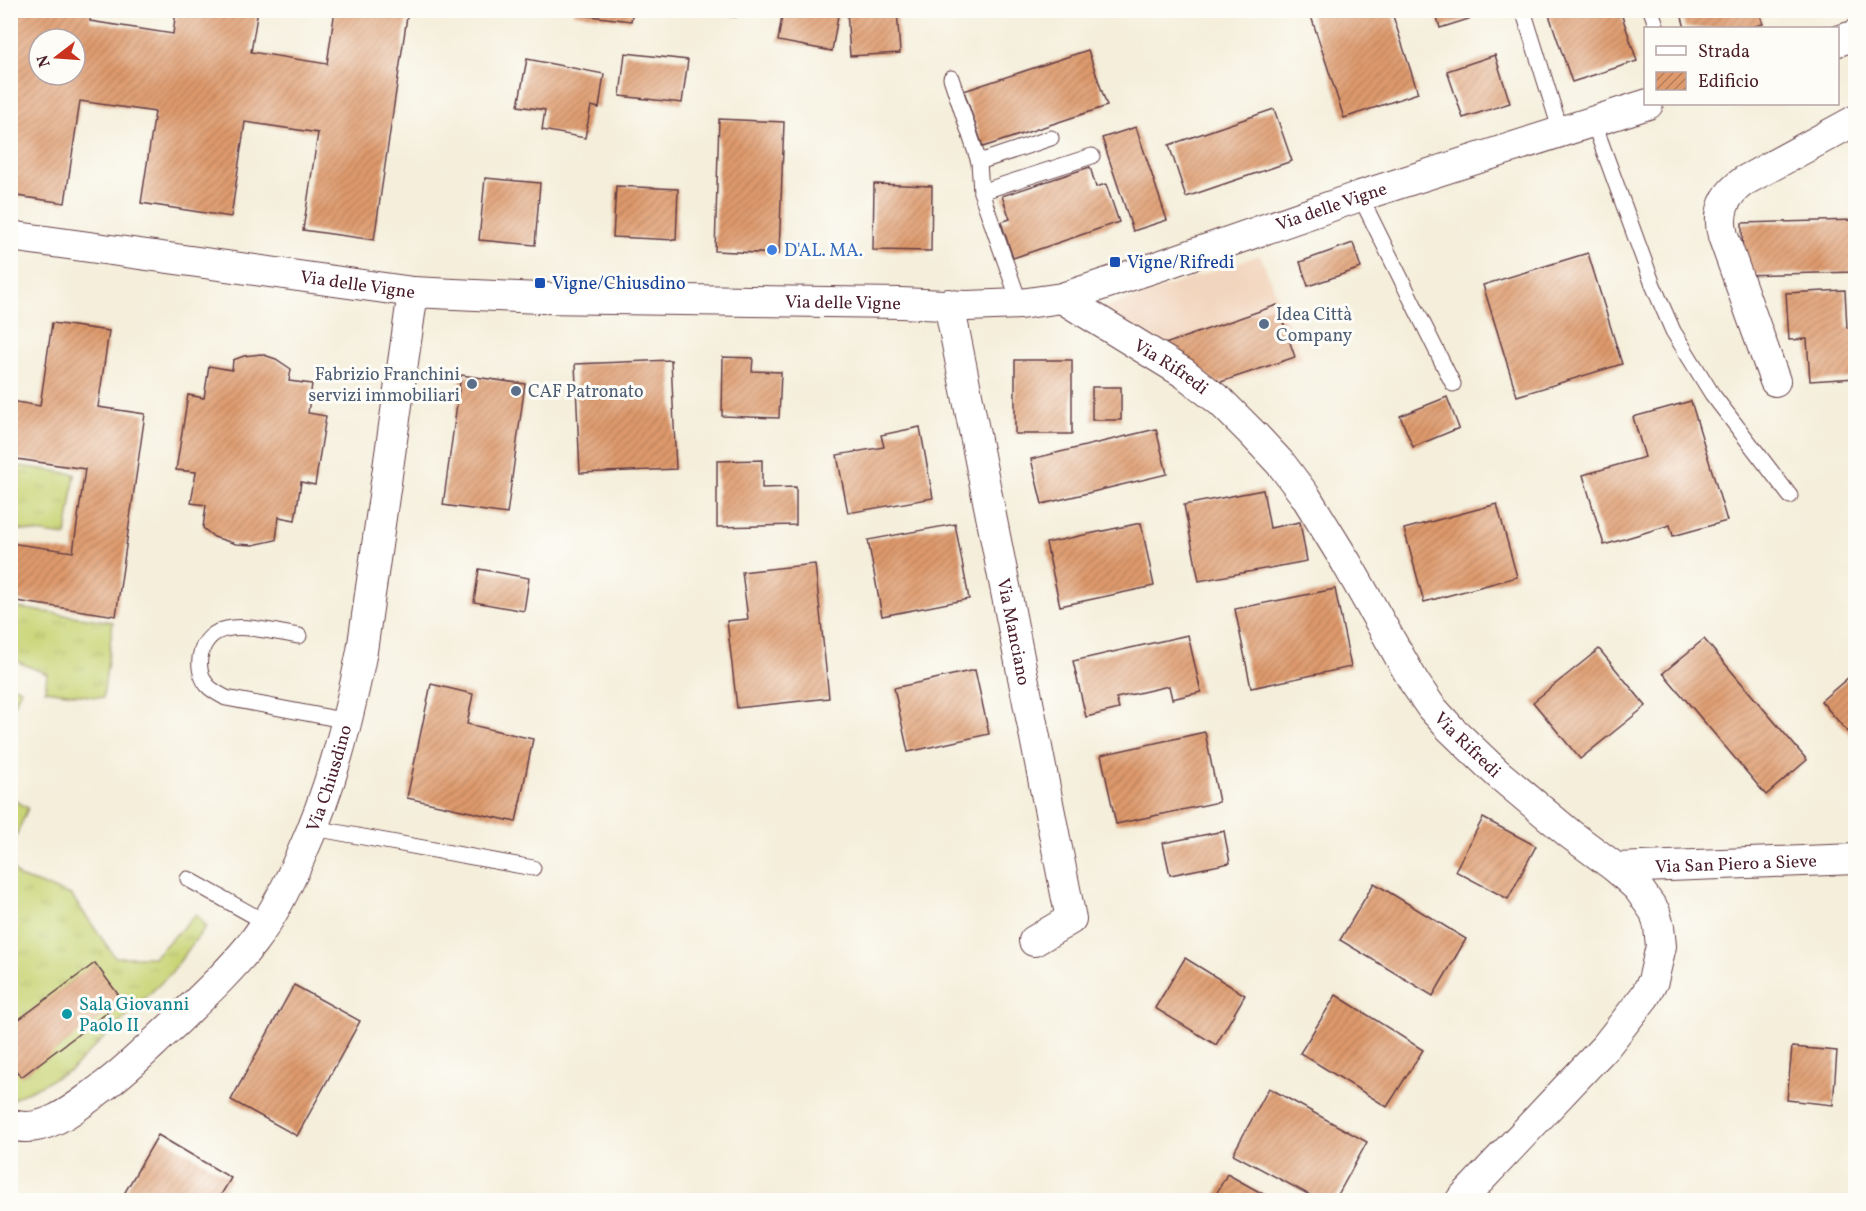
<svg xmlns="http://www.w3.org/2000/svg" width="1866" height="1211" font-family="Vollkorn,serif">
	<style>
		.built { fill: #f2d5be }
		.grass { fill: url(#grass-tufts); stroke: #897a50; stroke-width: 1.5 }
		.pitch { fill: #c8d475; stroke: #897a50; stroke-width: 1.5 }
		.building { fill: url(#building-hatch); fill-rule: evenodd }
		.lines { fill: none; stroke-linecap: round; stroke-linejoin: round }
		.lane-casing { stroke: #643e45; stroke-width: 17 }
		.street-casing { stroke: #643e45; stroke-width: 32 }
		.lane { stroke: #fff; stroke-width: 15 }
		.street { stroke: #fff; stroke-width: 30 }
		.shop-dot { fill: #3f7fe0; stroke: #fdfcf7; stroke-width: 2 }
		.transit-dot { fill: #1a4fb4; stroke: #fdfcf7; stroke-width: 2 }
		.service-dot { fill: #5c6f8a; stroke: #fdfcf7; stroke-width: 2 }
		.culture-dot { fill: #0f9aa8; stroke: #fdfcf7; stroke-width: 2 }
		.labels { text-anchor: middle; stroke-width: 6; stroke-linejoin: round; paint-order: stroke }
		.street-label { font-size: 18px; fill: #4a1f2b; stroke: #fdfcf7 }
		.shop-label { font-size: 18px; fill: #366cbe; stroke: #fdfcf7; text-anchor: start }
		.transit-label { font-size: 18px; fill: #164399; stroke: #fdfcf7; text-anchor: start }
		.service-label { font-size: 18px; fill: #4e5e75; stroke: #fdfcf7; text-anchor: start }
		.culture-label { font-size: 18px; fill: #0d838f; stroke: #fdfcf7; text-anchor: start }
	</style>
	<defs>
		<pattern id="grass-tufts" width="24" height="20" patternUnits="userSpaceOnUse" patternTransform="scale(1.5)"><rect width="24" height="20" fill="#c8d475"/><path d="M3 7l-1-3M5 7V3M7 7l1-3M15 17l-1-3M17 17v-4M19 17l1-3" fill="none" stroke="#adb665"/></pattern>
		<pattern id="building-hatch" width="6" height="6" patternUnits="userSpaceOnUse" patternTransform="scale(1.5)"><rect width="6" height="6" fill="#de9a6c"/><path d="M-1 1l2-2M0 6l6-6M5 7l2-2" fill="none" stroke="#b67d59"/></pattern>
	</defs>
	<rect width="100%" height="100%" fill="#fdfcf7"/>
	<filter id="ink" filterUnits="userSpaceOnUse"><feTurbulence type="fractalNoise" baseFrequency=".0167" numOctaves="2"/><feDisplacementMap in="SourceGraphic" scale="12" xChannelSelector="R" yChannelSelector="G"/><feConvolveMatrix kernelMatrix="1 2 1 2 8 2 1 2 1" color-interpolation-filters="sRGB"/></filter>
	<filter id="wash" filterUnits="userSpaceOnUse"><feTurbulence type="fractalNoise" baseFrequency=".008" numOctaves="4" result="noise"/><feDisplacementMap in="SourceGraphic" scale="24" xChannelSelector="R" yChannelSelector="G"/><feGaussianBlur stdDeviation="1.35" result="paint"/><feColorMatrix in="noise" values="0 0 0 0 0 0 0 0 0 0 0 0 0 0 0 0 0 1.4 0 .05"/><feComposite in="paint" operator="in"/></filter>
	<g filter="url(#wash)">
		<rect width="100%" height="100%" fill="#f4eeda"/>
		<!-- built -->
		<polygon class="built" points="1260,255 1303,358 1215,388 1096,311"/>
		<!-- grass -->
		<g class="grass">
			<polygon points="20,466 75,474 66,536 12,529"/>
			<polygon points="11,607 113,622 103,698 45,690 47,674 11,659"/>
			<polygon points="11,798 28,808 11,848"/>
			<polygon points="10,865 19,877 71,895 115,957 154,957 196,914 206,926 171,973 71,1070 11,1100"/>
		</g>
		<!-- pitch -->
		<polygon class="pitch" points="11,685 21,689 11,712"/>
		<g id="blocks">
			<!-- building -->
			<g class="building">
				<path d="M10,10H91L90,21L173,34L176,10H258L251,52L327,64L335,10H408L374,240L303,230L318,133L245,122L231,217L141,203L155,112L80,101L65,203L10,195ZM39,39H75V75H39Z"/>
				<polygon points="574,10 633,10 631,21 574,14"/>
				<polygon points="705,10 737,10 736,17"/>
				<polygon points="783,10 839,10 832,51 778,41"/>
				<polygon points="847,10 897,10 900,53 850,56"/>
				<polygon points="1309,10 1391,10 1418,93 1344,118"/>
				<polygon points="1435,10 1494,10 1494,11 1440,28"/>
				<polygon points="1554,10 1620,10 1637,61 1572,82 1548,12"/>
				<polygon points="1680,10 1759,10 1763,24 1749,28 1685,28"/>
				<polygon points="1088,50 1107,106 983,147 964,91"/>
				<polygon points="625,53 688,60 682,103 620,96"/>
				<polygon points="1495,55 1510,103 1463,118 1447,71"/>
				<polygon points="527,59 604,74 599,108 591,106 585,138 542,130 545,110 518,106"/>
				<polygon points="1274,109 1292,161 1186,197 1169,145"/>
				<polygon points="719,119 784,122 779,254 715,251"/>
				<polygon points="1136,127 1167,220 1133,231 1102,138"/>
				<polygon points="1090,167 1096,187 1106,184 1119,222 1013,258 1001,222 1010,219 1002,196"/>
				<polygon points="485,178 540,183 535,245 479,240"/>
				<polygon points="874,184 932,186 931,251 873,250"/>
				<polygon points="616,186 678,189 676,240 613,237"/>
				<polygon points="1856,220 1856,272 1743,275 1742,223"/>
				<polygon points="1353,243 1361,268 1308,286 1300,262"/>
				<polygon points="1588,253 1622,364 1517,396 1483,285"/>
				<polygon points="1845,290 1847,328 1856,327 1856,378 1810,381 1807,339 1789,340 1786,293"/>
				<polygon points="1277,305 1295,357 1218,383 1165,344"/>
				<polygon points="52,323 109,331 98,407 145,414 116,616 10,600 10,543 73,552 85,469 10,458 10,401 40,406"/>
				<polygon points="261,354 276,359 291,369 289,381 312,384 308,413 326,416 315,485 301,482 295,520 279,517 276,540 253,545 236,544 214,537 203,528 206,505 191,503 196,472 176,470 188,395 204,398 209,366 232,370 233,360 244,356"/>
				<polygon points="723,357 753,358 752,371 781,372 779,418 722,416"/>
				<polygon points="671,360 676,469 580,473 575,364"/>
				<rect x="1015" y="360" width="57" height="74"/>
				<polygon points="461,375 525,384 507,514 443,505"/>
				<rect x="1092" y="387" width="29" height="33"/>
				<polygon points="1447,397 1459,428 1413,447 1400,416"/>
				<polygon points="1691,401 1727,521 1673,536 1670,525 1604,545 1583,475 1645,457 1633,417"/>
				<polygon points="920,427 933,498 848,513 837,455 884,447 881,435"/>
				<polygon points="1156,429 1167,474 1042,504 1031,459"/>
				<polygon points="762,460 762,488 796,487 796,525 717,527 717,461"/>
				<polygon points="1263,490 1270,528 1300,522 1307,561 1199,581 1184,505"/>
				<polygon points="1497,504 1517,577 1424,602 1404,529"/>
				<polygon points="1141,523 1154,586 1060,606 1046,543"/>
				<polygon points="955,524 969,599 882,616 868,540"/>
				<polygon points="815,564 829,698 737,708 727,621 748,619 742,572"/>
				<polygon points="479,569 529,578 524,611 474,602"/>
				<polygon points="1335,589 1351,667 1251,688 1235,609"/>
				<polygon points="1188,635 1201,692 1172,699 1169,686 1116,698 1119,709 1086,717 1073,661"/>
				<polygon points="1704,639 1807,760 1766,795 1663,673"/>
				<polygon points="1599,649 1646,706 1580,759 1533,702"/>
				<polygon points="975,670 989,734 908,752 894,688"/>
				<polygon points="1856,671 1856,742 1821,701"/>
				<polygon points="431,684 473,694 467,724 533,739 516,822 407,798"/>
				<polygon points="1205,732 1219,802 1116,824 1101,755"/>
				<polygon points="1483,818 1536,846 1508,899 1455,871"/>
				<polygon points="1224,831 1230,863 1170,875 1163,843"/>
				<polygon points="1374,883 1466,939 1433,996 1340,940"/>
				<polygon points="1185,958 1245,995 1216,1045 1155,1008"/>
				<polygon points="95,963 123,1001 21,1077 10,1063 10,1026"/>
				<polygon points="294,985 360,1021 297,1136 231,1100"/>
				<polygon points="1336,995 1423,1050 1387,1107 1300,1053"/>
				<polygon points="1792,1047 1837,1051 1833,1105 1787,1100"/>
				<polygon points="1269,1088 1367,1142 1335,1200 1319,1200 1233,1154"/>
				<polygon points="158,1135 231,1178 218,1200 121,1199"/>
				<polygon points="1227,1174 1274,1200 1213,1200"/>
			</g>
		</g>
	</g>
	<g filter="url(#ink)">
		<use href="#blocks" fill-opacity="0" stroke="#643e45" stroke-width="1.5"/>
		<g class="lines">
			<defs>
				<g id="lane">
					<polyline points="1523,10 1561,132"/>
					<polyline points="1651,10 1657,28"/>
					<polyline points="951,78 979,162 981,192 1020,304"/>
					<polyline points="1593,121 1653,285 1673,331 1712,394 1790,496"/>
					<polyline points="979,162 1051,138"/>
					<polyline points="981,192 1092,156"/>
					<polyline points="1360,196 1453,384"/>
					<path d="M299,636C278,633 247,624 226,629C201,634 192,665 207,685C212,691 219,694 226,698L348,721"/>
					<polyline points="314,828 533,868"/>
					<polyline points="188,879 265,922"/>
				</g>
				<g id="street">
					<polyline points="1838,41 1856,35"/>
					<path id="s1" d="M10,236L413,292L540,298L901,303L967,306L1020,304L1062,298L1162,265L1360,196L1648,104"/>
					<path id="s2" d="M1062,298L1184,373L1221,402L1254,435L1282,465L1306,497L1346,562L1414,682L1431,707L1450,728L1497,773L1570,834L1616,868L1638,888L1655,912L1659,927L1661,946L1653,981L1645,996L1606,1046L1461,1200"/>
					<path id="s3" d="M949,304L1071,919L1034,941"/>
					<path d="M1775,381L1723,236C1717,213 1724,195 1744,181L1856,120"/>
					<path id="s4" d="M1616,868L1856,859"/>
					<path id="s5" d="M10,1124C43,1137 79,1105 103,1087C129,1068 151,1045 174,1024C202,997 229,972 253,942C273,916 288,885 301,855C331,789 348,722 362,651L413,292"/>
				</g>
			</defs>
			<!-- lane casing -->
			<use href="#lane" class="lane-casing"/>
			<!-- street casing -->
			<use href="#street" class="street-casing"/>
			<!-- lane -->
			<use href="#lane" class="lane"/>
			<!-- street -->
			<use href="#street" class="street"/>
		</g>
	</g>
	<!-- markers -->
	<circle class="shop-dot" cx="772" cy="250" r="6"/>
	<g class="transit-dot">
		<rect x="1109" y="256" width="12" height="12" rx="3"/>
		<rect x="534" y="277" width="12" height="12" rx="3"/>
	</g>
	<g class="service-dot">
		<circle cx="1264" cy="324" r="6"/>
		<circle cx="472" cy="384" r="6"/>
		<circle cx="516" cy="391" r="6"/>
	</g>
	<circle class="culture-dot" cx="67" cy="1014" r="6"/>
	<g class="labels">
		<!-- street labels -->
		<g class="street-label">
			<text dy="6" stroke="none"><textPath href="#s1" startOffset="1341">Via delle Vigne</textPath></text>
			<text dy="6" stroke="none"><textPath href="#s1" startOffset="351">Via delle Vigne</textPath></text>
			<text dy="6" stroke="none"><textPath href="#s1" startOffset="837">Via delle Vigne</textPath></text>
			<text dy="6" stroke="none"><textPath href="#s2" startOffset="129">Via Rifredi</textPath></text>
			<text dy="6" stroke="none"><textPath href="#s3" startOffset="334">Via Manciano</textPath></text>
			<text dy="6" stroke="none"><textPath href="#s2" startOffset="615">Via Rifredi</textPath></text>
			<text dy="6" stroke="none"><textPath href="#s5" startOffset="495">Via Chiusdino</textPath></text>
			<text dy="6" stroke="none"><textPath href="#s4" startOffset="120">Via San Piero a Sieve</textPath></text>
		</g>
		<!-- shop labels -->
		<g class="shop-label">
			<text x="784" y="256">D'AL. MA.</text>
		</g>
		<!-- transit labels -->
		<g class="transit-label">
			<text x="1127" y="268">Vigne/Rifredi</text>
			<text x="552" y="289">Vigne/Chiusdino</text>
		</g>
		<!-- service labels -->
		<g class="service-label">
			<text x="1276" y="320">Idea Città<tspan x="1276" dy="21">Company</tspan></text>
			<text x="460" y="380" text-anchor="end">Fabrizio Franchini<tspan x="460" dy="21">servizi immobiliari</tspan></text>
			<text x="528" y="397">CAF Patronato</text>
		</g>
		<!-- culture labels -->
		<g class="culture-label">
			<text x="79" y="1010">Sala Giovanni<tspan x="79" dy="21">Paolo II</tspan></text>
		</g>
	</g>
	<!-- margin -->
	<rect width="1866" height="1211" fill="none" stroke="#fdfcf7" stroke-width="36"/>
	<!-- legend -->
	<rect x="1644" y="27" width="195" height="78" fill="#fdfcf7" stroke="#b5a4a5" stroke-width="1.5"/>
	<rect x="1656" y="46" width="30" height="9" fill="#ffffff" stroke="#b5a4a5" stroke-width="1.5"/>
	<text x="1698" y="57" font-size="18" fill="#4a1f2b">Strada</text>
	<rect x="1656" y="72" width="30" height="18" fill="url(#building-hatch)" stroke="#b5a4a5" stroke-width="1.5"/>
	<text x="1698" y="87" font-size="18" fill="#4a1f2b">Edificio</text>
	<!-- north arrow -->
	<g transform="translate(57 57) rotate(253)"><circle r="28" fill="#fdfcf7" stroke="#b5a4a5" stroke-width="1.5"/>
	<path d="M0-4.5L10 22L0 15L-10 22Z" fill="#c8321e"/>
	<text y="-9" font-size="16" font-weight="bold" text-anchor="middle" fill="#4a1f2b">N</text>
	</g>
</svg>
